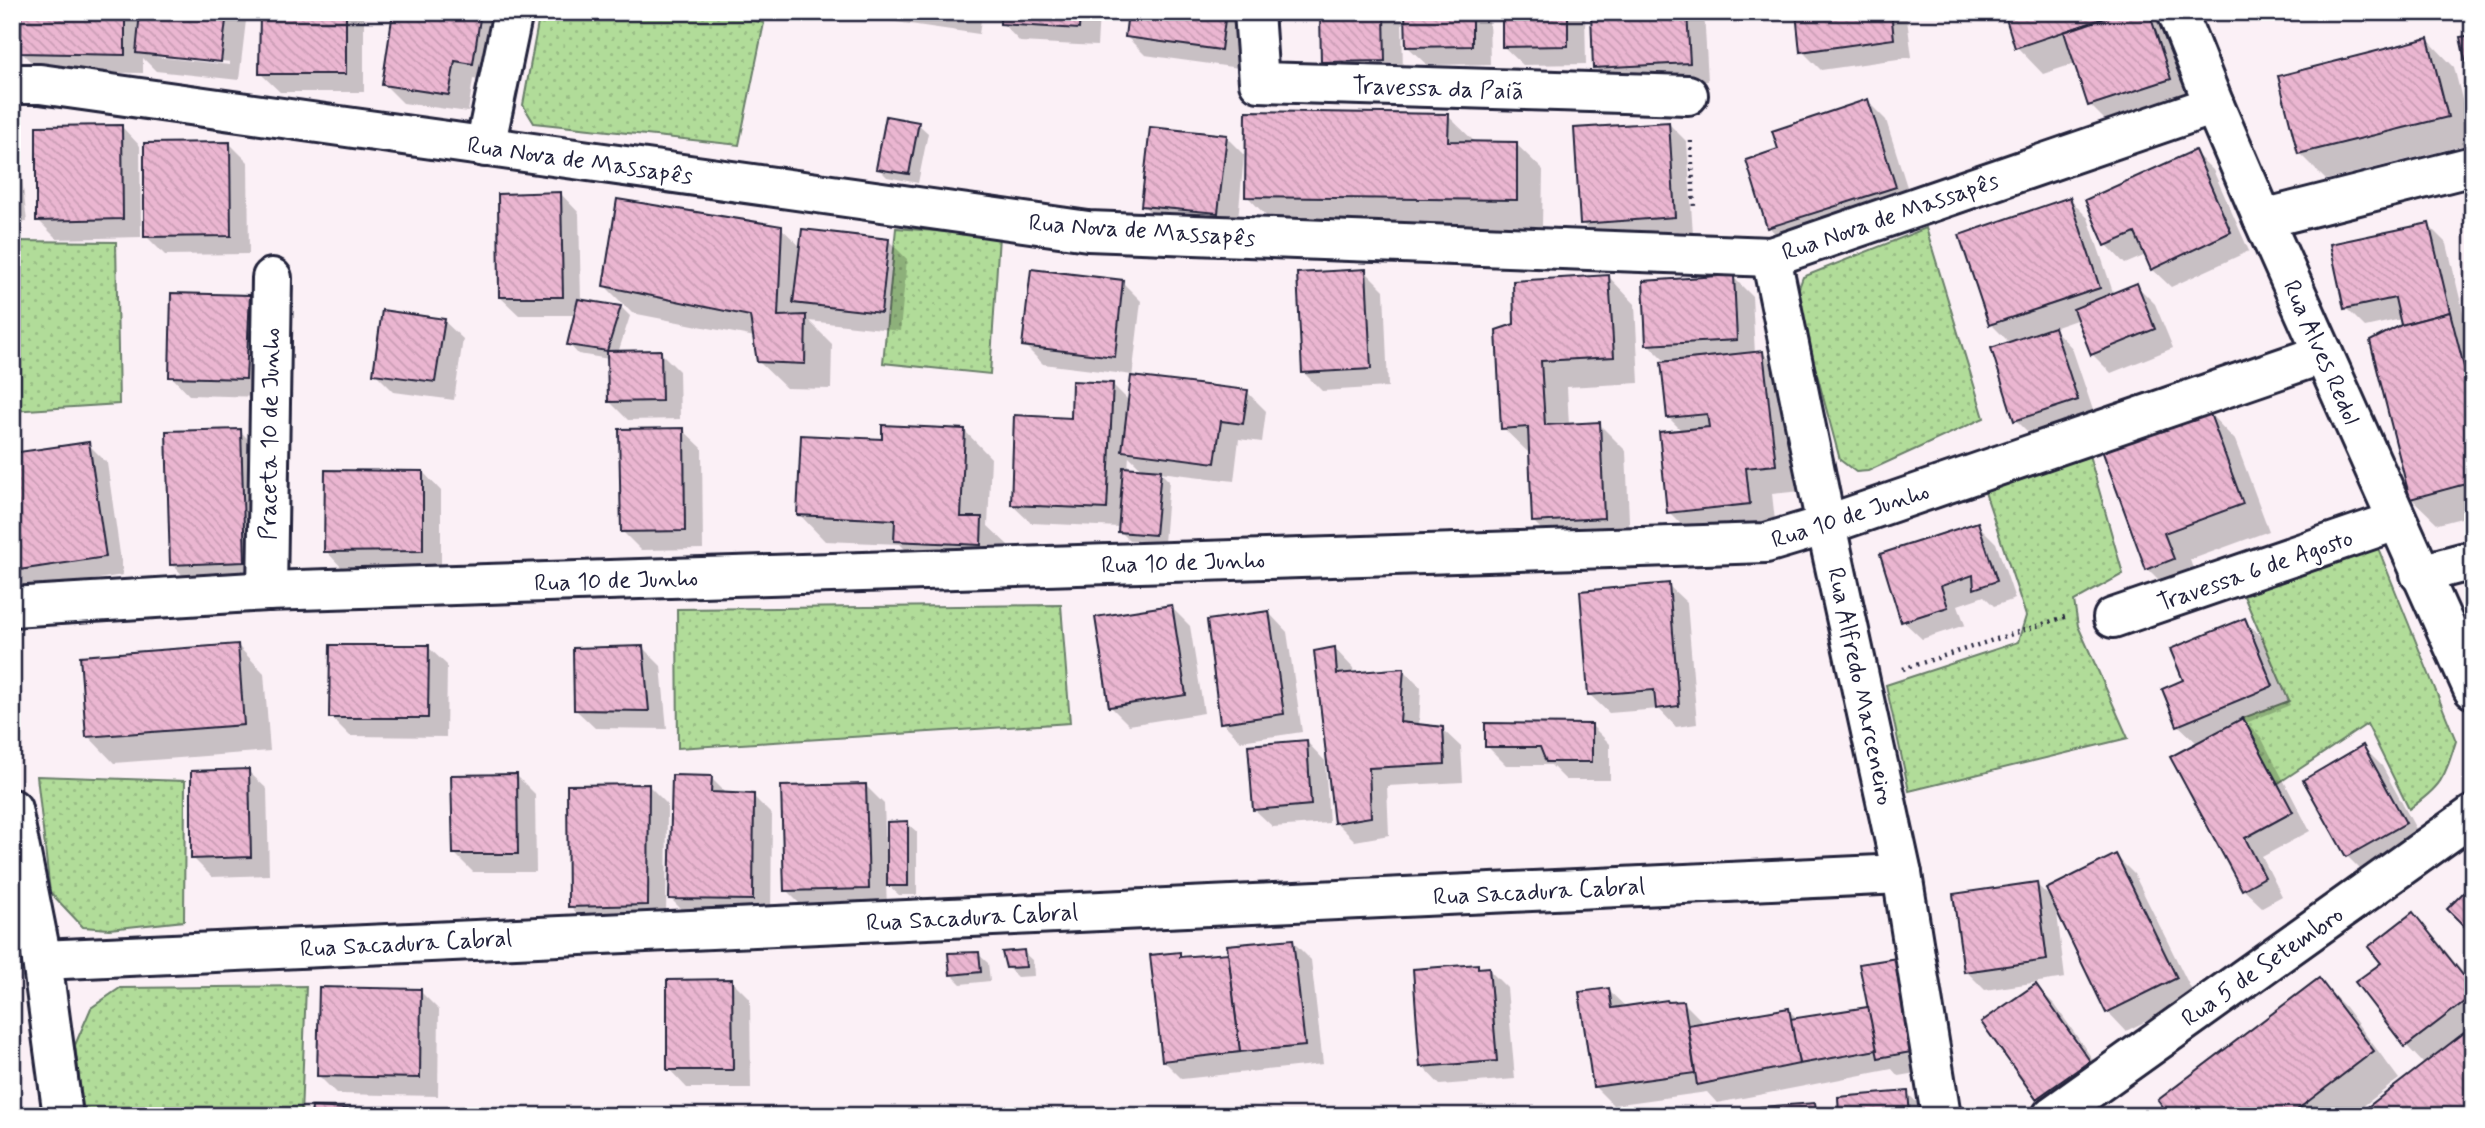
<svg xmlns="http://www.w3.org/2000/svg" width="2485" height="1128" font-family="Mynerve,sans-serif">
	<style>
		.grass { fill: url(#grass-dots); stroke: #6a7f6a; stroke-width: 2 }
		.shadow { fill: #0003; fill-rule: evenodd }
		.building { fill: url(#building-back-hatch); stroke: #22223b; stroke-width: 2 }
		.lines { fill: none; stroke-linecap: round; stroke-linejoin: round }
		.street-casing { stroke: #22223b; stroke-width: 44 }
		.path { stroke: #22223b; stroke-width: 4.5; stroke-dasharray: 2 5; stroke-linecap: butt }
		.street { stroke: #fff; stroke-width: 38 }
		.labels { text-anchor: middle; stroke-width: 5; stroke-linejoin: round; paint-order: stroke }
		.street-label { font-size: 24px; fill: #22223b; stroke: #fff }
	</style>
	<defs>
		<pattern id="grass-dots" width="8" height="8" patternUnits="userSpaceOnUse" patternTransform="scale(1.75)"><rect width="8" height="8" fill="#b1dc99"/><path d="M2 2h.1M6 6h.1" fill="none" stroke="#98bc85" stroke-width="1.8" stroke-linecap="round"/></pattern>
		<pattern id="building-back-hatch" width="6" height="6" patternUnits="userSpaceOnUse" patternTransform="scale(1.75)"><rect width="6" height="6" fill="#ebb6d1"/><path d="M-1 5l2 2M0 0l6 6M5-1l2 2" fill="none" stroke="#c99cb4"/></pattern>
	</defs>
	<rect width="100%" height="100%" fill="#fbf0f6"/>
	<filter id="ink" filterUnits="userSpaceOnUse"><feTurbulence type="fractalNoise" baseFrequency=".0143" numOctaves="2"/><feDisplacementMap in="SourceGraphic" scale="14" xChannelSelector="R" yChannelSelector="G"/><feConvolveMatrix kernelMatrix="1 2 1 2 8 2 1 2 1" color-interpolation-filters="sRGB"/></filter>
	<g filter="url(#ink)">
		<!-- grass -->
		<g class="grass">
			<polygon points="540,12 719,12 764,23 739,145 534,123 523,105"/>
			<polygon points="896,228 999,236 990,374 883,363"/>
			<polygon points="1926,228 1984,418 1868,471 1856,472 1840,460 1796,296 1803,277"/>
			<polygon points="12,241 116,242 119,404 12,411"/>
			<polygon points="2089,455 2123,574 2074,601 2078,626 2128,738 1909,791 1886,685 2018,642 2026,616 1985,492"/>
			<path d="M2376,543L2456,741C2444,779 2442,786 2409,809L2367,724L2277,784L2243,718L2289,701L2244,596Z"/>
			<polygon points="1061,605 1070,723 678,748 677,609"/>
			<polygon points="37,776 185,781 184,921 109,929 83,927 50,892"/>
			<polygon points="306,986 301,1116 84,1116 75,1045 91,1008 120,988"/>
		</g>
		<!-- shadow -->
		<g class="shadow">
			<path d="M23,12H247L239,80L156,71L143,58V73L41,72L22,53ZM156,54L230,62V65L156,57Z"/>
			<polygon points="261,12 364,12 364,92 280,92 261,74"/>
			<polygon points="394,12 483,12 500,29 492,82 473,79 468,112 403,103 384,84"/>
			<polygon points="862,12 982,12 979,34 868,18"/>
			<polygon points="1002,12 1099,12 1097,46 1020,42 1002,23"/>
			<polygon points="1130,12 1247,12 1239,68 1145,55 1127,37"/>
			<polygon points="1322,12 1402,12 1403,79 1342,80 1323,61"/>
			<polygon points="1407,12 1489,12 1490,64 1427,65 1408,47"/>
			<polygon points="1503,12 1585,12 1586,64 1523,65 1504,47"/>
			<polygon points="1592,12 1704,12 1708,81 1614,86 1595,67"/>
			<polygon points="1797,12 1906,12 1912,57 1821,70 1802,51"/>
			<polygon points="2006,12 2166,12 2168,33 2189,98 2109,124 2090,105 2076,63 2043,74 2017,47"/>
			<polygon points="2428,40 2454,67 2473,143 2326,180 2300,154"/>
			<polygon points="1867,101 1886,120 1913,206 1787,246 1769,227 1780,150"/>
			<polygon points="1448,116 1476,143 1516,144 1543,170 1542,226 1273,223 1247,196"/>
			<polygon points="918,124 928,133 918,183 887,177 878,168"/>
			<polygon points="1669,124 1687,142 1693,235 1601,242 1582,223"/>
			<polygon points="122,127 140,146 141,237 57,239 38,220"/>
			<polygon points="12,137 18,143 27,222 12,223"/>
			<polygon points="1226,137 1244,155 1237,230 1162,224 1143,205"/>
			<polygon points="229,143 248,162 249,254 165,255 146,236"/>
			<polygon points="2194,152 2213,170 2249,251 2171,287 2152,269 2146,255 2125,264 2107,245 2087,200"/>
			<polygon points="561,194 579,213 581,301 621,307 630,316 618,353 660,352 679,371 680,419 628,420 609,401 609,359 578,354 569,344 576,315 519,315 500,297"/>
			<polygon points="2069,199 2088,218 2114,295 2136,285 2155,304 2173,348 2111,373 2092,354 2079,319 2053,328 2072,348 2096,419 2035,439 2016,420 2011,344 1991,324"/>
			<polygon points="2428,225 2447,244 2468,333 2473,338 2473,515 2438,524 2411,498 2403,325 2401,319 2365,327 2346,308"/>
			<polygon points="781,228 801,247 888,240 907,259 900,331 809,321 832,344 831,389 786,388 759,362 755,337 632,313 605,286"/>
			<polygon points="1365,271 1384,290 1388,387 1322,391 1303,372"/>
			<polygon points="1609,277 1635,304 1639,383 1567,387 1569,426 1599,424 1626,451 1630,544 1560,548 1533,521 1531,455 1503,428 1516,326"/>
			<polygon points="1733,277 1752,296 1755,354 1763,353 1789,380 1801,491 1772,494 1776,530 1695,538 1669,512 1683,432 1669,418 1667,363 1648,344"/>
			<path d="M1122,282L1141,301L1132,378L1247,392L1266,411L1262,442L1239,439L1234,481L1160,472L1169,481L1164,543L1129,540L1120,531V527L1031,523L1012,505L1072,420L1113,385L1129,401L1133,375L1043,364L1024,345ZM1129,456L1143,470L1128,469Z"/>
			<polygon points="249,297 268,316 264,397 189,395 171,376"/>
			<polygon points="444,321 463,339 454,400 394,392 375,373"/>
			<polygon points="2209,413 2235,440 2269,531 2190,560 2199,586 2174,595 2148,569"/>
			<polygon points="683,430 702,448 703,549 641,550 622,531"/>
			<polygon points="240,431 259,450 263,580 190,583 172,564"/>
			<polygon points="965,431 991,458 988,526 1008,545 1007,570 922,567 900,544 825,541 799,514 884,440"/>
			<polygon points="88,444 107,463 123,575 28,590 12,574 12,455"/>
			<polygon points="423,472 441,491 441,569 344,570 326,551"/>
			<polygon points="1977,524 1996,543 2015,599 1994,606 1984,596 1958,605 1965,625 1922,639 1903,621"/>
			<polygon points="1668,585 1687,603 1697,724 1676,727 1659,709 1609,713 1590,695"/>
			<polygon points="1171,607 1190,626 1204,713 1129,725 1110,706"/>
			<polygon points="1269,613 1287,632 1302,732 1241,741 1222,722"/>
			<polygon points="2244,620 2263,639 2290,705 2246,723 2262,739 2310,831 2262,857 2282,896 2262,907 2243,889 2198,744 2178,725 2185,681"/>
			<polygon points="238,646 264,673 270,751 114,763 88,736"/>
			<polygon points="428,647 447,665 446,737 350,736 331,717"/>
			<polygon points="642,647 661,666 667,729 595,728 576,710"/>
			<polygon points="1335,649 1353,668 1354,675 1403,670 1421,688 1419,726 1442,729 1461,747 1463,782 1387,786 1389,835 1355,841 1336,822"/>
			<polygon points="1591,725 1610,744 1610,780 1566,780 1551,765 1506,765 1487,746"/>
			<polygon points="1307,742 1325,761 1329,823 1273,827 1254,809"/>
			<polygon points="2363,747 2382,766 2423,842 2366,875 2347,856"/>
			<polygon points="248,771 267,789 269,875 212,877 193,858"/>
			<polygon points="516,775 535,794 536,872 473,872 454,853"/>
			<polygon points="711,778 728,795 753,796 772,815 771,918 689,917 670,898"/>
			<polygon points="648,785 667,804 666,923 588,925 570,906"/>
			<polygon points="865,785 884,804 886,856 889,856 907,823 917,832 917,895 899,895 886,883 887,907 805,909 786,890"/>
			<polygon points="2116,856 2134,874 2195,997 2126,1031 2108,1012 2056,906 2065,978 1985,990 1966,971 2036,884 2053,900"/>
			<polygon points="2413,914 2431,933 2473,985 2473,1116 2407,1046 2357,983 2383,963"/>
			<polygon points="1292,941 1311,960 1323,1064 1182,1079 1163,1060 1179,954 1184,959 1230,955"/>
			<polygon points="1023,952 1033,961 1034,976 1017,977 1007,967"/>
			<polygon points="978,954 988,963 990,981 961,984 951,974"/>
			<polygon points="1896,960 1928,1071 1898,1076 1892,1069 1717,1103 1707,1092 1613,1105 1595,1087 1608,990 1626,1007 1683,1002 1702,1021 1702,1025 1788,1010 1799,1020 1870,1008"/>
			<polygon points="1478,966 1481,969 1488,969 1507,988 1515,1079 1440,1085 1422,1066"/>
			<polygon points="731,980 750,999 751,1088 687,1088 669,1069"/>
			<polygon points="2319,980 2345,1007 2399,1079 2350,1116 2173,1116"/>
			<polygon points="2036,986 2055,1005 2107,1080 2055,1116 2037,1098"/>
			<polygon points="420,991 439,1010 438,1096 337,1094 319,1076"/>
			<polygon points="1907,1093 1926,1111 1926,1116 1841,1116"/>
			<polygon points="1815,1105 1826,1116 1747,1116"/>
			<polygon points="1717,1109 1724,1116 1662,1116"/>
		</g>
		<!-- building -->
		<g class="building">
			<polygon points="21,12 125,12 125,55 20,53"/>
			<polygon points="140,12 227,12 221,62 136,53"/>
			<polygon points="260,12 346,12 346,74 259,74"/>
			<polygon points="393,12 481,12 473,64 455,61 449,95 382,85"/>
			<polygon points="1000,12 1080,12 1079,29 1000,24"/>
			<polygon points="1128,12 1226,12 1221,50 1125,37"/>
			<polygon points="1320,12 1384,12 1385,61 1321,62"/>
			<polygon points="1405,12 1472,12 1472,46 1406,47"/>
			<polygon points="1502,12 1568,12 1568,46 1502,47"/>
			<polygon points="1591,12 1687,12 1690,63 1593,68"/>
			<polygon points="1796,12 1891,12 1894,39 1800,52"/>
			<polygon points="2004,12 2123,12 2015,48"/>
			<polygon points="2123,12 2149,12 2171,79 2088,106 2064,32"/>
			<polygon points="2473,35 2473,96 2460,37"/>
			<polygon points="2428,38 2448,117 2298,154 2278,76"/>
			<polygon points="1868,99 1896,187 1767,228 1746,160 1778,149 1772,131"/>
			<polygon points="1246,111 1449,114 1448,141 1517,142 1517,200 1245,197"/>
			<polygon points="886,116 919,122 909,174 876,169"/>
			<polygon points="1669,122 1675,217 1580,224 1574,128"/>
			<polygon points="122,125 123,219 36,221 36,126"/>
			<polygon points="1150,127 1227,135 1218,213 1141,206"/>
			<polygon points="230,142 231,236 144,237 144,143"/>
			<polygon points="2195,150 2231,232 2151,270 2135,233 2105,246 2085,200"/>
			<polygon points="561,192 563,297 499,297 498,194"/>
			<polygon points="2070,197 2100,288 1989,325 1959,235"/>
			<polygon points="617,199 782,226 778,316 806,315 805,364 757,362 750,316 603,286"/>
			<polygon points="2429,223 2450,312 2401,325 2395,298 2344,309 2330,244"/>
			<polygon points="802,229 889,239 881,313 793,303"/>
			<polygon points="1031,269 1123,280 1115,357 1022,346"/>
			<polygon points="1366,269 1371,369 1302,373 1297,273"/>
			<polygon points="1609,275 1614,357 1541,361 1545,425 1600,422 1604,518 1532,522 1528,427 1501,429 1496,330 1514,324 1513,281"/>
			<polygon points="1734,275 1737,340 1646,345 1643,281"/>
			<polygon points="2137,283 2155,329 2091,355 2073,309"/>
			<polygon points="171,293 250,295 246,379 169,377"/>
			<polygon points="578,299 621,306 607,351 567,345"/>
			<polygon points="382,310 445,319 435,382 373,374"/>
			<polygon points="2450,312 2473,402 2473,482 2410,499 2370,341 2401,325"/>
			<polygon points="2054,327 2078,400 2014,421 1991,348"/>
			<polygon points="661,350 662,401 608,402 607,351"/>
			<polygon points="1763,351 1776,465 1746,468 1750,504 1667,513 1659,432 1709,427 1707,414 1667,418 1661,362"/>
			<polygon points="1131,376 1248,390 1243,424 1221,421 1215,463 1122,451"/>
			<polygon points="1072,381 1113,383 1107,509 1011,505 1014,415 1071,418"/>
			<polygon points="2209,411 2243,504 2164,533 2174,559 2146,570 2102,450"/>
			<polygon points="882,425 965,429 961,517 982,517 981,545 894,541 895,520 797,515 801,435 882,439"/>
			<polygon points="684,428 685,531 621,532 619,429"/>
			<polygon points="241,429 245,562 170,565 166,431"/>
			<polygon points="89,442 106,557 12,571 12,453"/>
			<polygon points="1123,467 1161,470 1155,535 1118,532"/>
			<polygon points="325,470 423,471 423,551 324,552"/>
			<polygon points="1978,522 1997,581 1974,589 1973,575 1941,586 1948,607 1901,622 1880,554"/>
			<polygon points="1669,583 1679,706 1656,709 1654,690 1588,695 1580,591"/>
			<polygon points="1172,605 1186,695 1109,707 1095,617"/>
			<polygon points="1269,611 1284,714 1220,723 1207,620"/>
			<polygon points="2245,618 2273,686 2177,726 2162,689 2183,680 2170,649"/>
			<polygon points="238,644 244,725 86,737 80,656"/>
			<polygon points="330,645 429,645 428,718 329,718"/>
			<polygon points="643,646 649,711 574,710 573,648"/>
			<polygon points="1335,647 1337,674 1404,668 1400,722 1443,727 1445,764 1369,768 1371,817 1334,823 1314,651"/>
			<polygon points="2243,718 2293,812 2245,838 2265,877 2242,890 2170,757"/>
			<polygon points="1485,723 1592,724 1592,762 1546,762 1540,747 1485,747"/>
			<polygon points="1307,740 1311,805 1253,810 1248,745"/>
			<polygon points="2363,745 2406,823 2346,857 2303,780"/>
			<polygon points="249,769 251,857 191,859 191,771"/>
			<polygon points="517,774 518,854 453,854 451,775"/>
			<polygon points="672,775 712,776 711,792 754,794 753,900 669,899"/>
			<polygon points="649,784 648,905 568,907 567,785"/>
			<polygon points="866,784 869,889 784,891 781,786"/>
			<polygon points="908,821 908,886 887,886 887,822"/>
			<polygon points="2116,854 2177,978 2106,1013 2046,889"/>
			<polygon points="2037,882 2047,960 1964,972 1953,894"/>
			<polygon points="2473,883 2473,935 2447,909"/>
			<polygon points="2413,912 2473,988 2473,995 2405,1047 2355,982 2381,963 2368,947"/>
			<polygon points="1293,939 1305,1046 1240,1052 1227,945"/>
			<polygon points="1024,950 1026,967 1006,968 1002,952"/>
			<polygon points="979,952 981,972 950,975 948,953"/>
			<polygon points="1180,952 1180,957 1228,953 1240,1052 1162,1061 1150,955"/>
			<polygon points="1897,958 1911,1052 1878,1058 1859,964"/>
			<polygon points="1478,964 1478,968 1489,967 1497,1061 1420,1067 1413,969"/>
			<polygon points="2319,978 2374,1051 2289,1116 2170,1116 2158,1100"/>
			<polygon points="732,979 733,1070 667,1070 667,980"/>
			<polygon points="2036,984 2090,1061 2036,1099 1981,1022"/>
			<polygon points="319,987 421,989 420,1078 317,1076"/>
			<polygon points="1609,988 1612,1008 1667,1000 1668,1002 1684,1001 1695,1073 1593,1087 1579,992"/>
			<polygon points="1868,1007 1877,1050 1799,1064 1790,1019"/>
			<polygon points="1789,1008 1799,1064 1697,1085 1688,1025"/>
			<polygon points="2473,1026 2473,1116 2356,1116"/>
			<polygon points="1908,1091 1910,1116 1839,1116 1838,1097"/>
			<polygon points="1815,1103 1817,1116 1745,1116 1745,1108"/>
			<polygon points="312,1107 367,1110 367,1116 311,1116"/>
			<polygon points="1718,1108 1719,1116 1657,1115"/>
			<polygon points="1068,1109 1068,1116 1019,1116"/>
		</g>
		<g class="lines">
			<defs>
				<g id="street">
					<polyline points="1254,12 1259,82 1688,95"/>
					<polyline points="2177,12 2214,105 2263,219 2473,689"/>
					<polyline points="12,84 40,84 1088,231 1771,257 2214,105"/>
					<polyline points="485,147 513,12"/>
					<polyline points="2263,219 2473,166"/>
					<polyline points="1771,257 1826,525 1902,874 1941,1116"/>
					<polyline points="2420,574 2473,560"/>
					<polyline points="267,591 272,278"/>
					<polyline points="12,607 267,591 1766,543 1826,525 2323,354"/>
					<polyline points="2113,618 2396,521"/>
					<polyline points="12,809 42,960 63,1116"/>
					<polyline points="42,960 1902,874"/>
					<polyline points="2052,1116 2473,815"/>
				</g>
			</defs>
			<!-- street casing -->
			<use href="#street" class="street-casing"/>
			<!-- path -->
			<g class="path">
				<polyline points="1691,141 1694,209"/>
				<polyline points="1903,669 2068,616"/>
			</g>
			<!-- street -->
			<use href="#street" class="street"/>
		</g>
	</g>
	<g class="labels">
		<!-- street labels -->
		<g class="street-label">
			<text transform="translate(1438 88) rotate(2)" y="8">Travessa da Paiã</text>
			<text transform="translate(580 160) rotate(8)" y="8">Rua Nova de Massapês</text>
			<text transform="translate(1890 216) rotate(-19)" y="8">Rua Nova de Massapês</text>
			<text transform="translate(1142 230) rotate(4)" y="8">Rua Nova de Massapês</text>
			<text transform="translate(2322 352) rotate(66)" y="8">Rua Alves Redol</text>
			<text transform="translate(269 434) rotate(-89)" y="8">Praceta 10 de Junho</text>
			<text transform="translate(1850 515) rotate(-18)" y="8">Rua 10 de Junho</text>
			<text transform="translate(1183 562) rotate(-2)" y="8">Rua 10 de Junho</text>
			<text transform="translate(2255 570) rotate(-19)" y="8">Travessa 6 de Agosto</text>
			<text transform="translate(616 580) rotate(-2)" y="8">Rua 10 de Junho</text>
			<text transform="translate(1861 686) rotate(78)" y="8">Rua Alfredo Marceneiro</text>
			<text transform="translate(1539 891) rotate(-3)" y="8">Rua Sacadura Cabral</text>
			<text transform="translate(972 917) rotate(-3)" y="8">Rua Sacadura Cabral</text>
			<text transform="translate(406 943) rotate(-3)" y="8">Rua Sacadura Cabral</text>
			<text transform="translate(2262 966) rotate(-35)" y="8">Rua 5 de Setembro</text>
		</g>
	</g>
	<!-- margin -->
	<rect width="2485" height="1128" fill="none" stroke="#fff" stroke-width="42"/>
	<rect x="21" y="21" width="2443" height="1086" fill="none" stroke="#22223b" stroke-width="2.5" filter="url(#ink)"/>
</svg>
